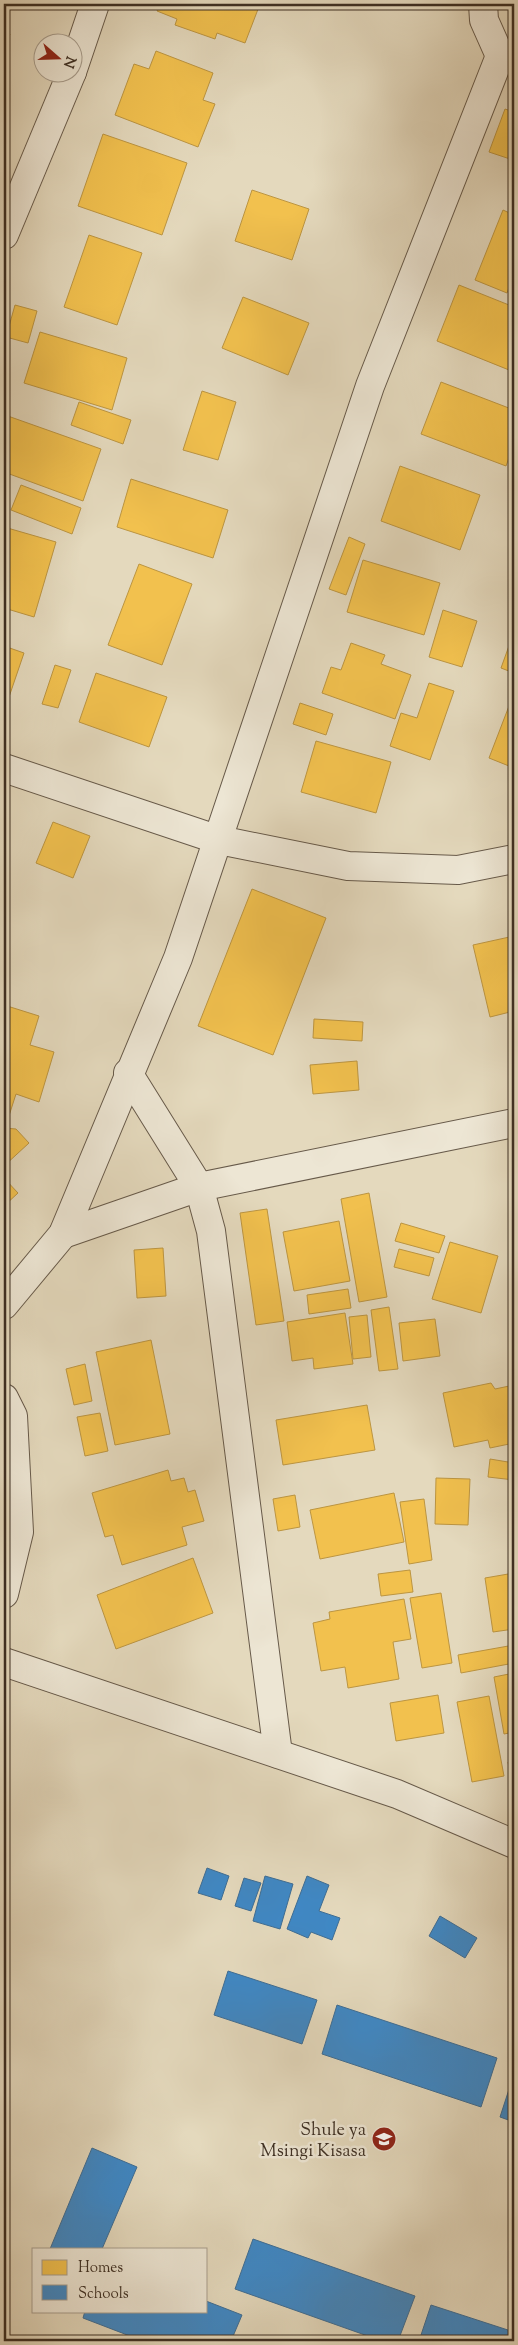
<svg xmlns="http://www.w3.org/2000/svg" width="518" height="2345" font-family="'Sorts Mill Goudy',serif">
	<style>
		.homes { fill: #f2c14e; stroke: #bc9541 }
		.schools { fill: #3f88c5; stroke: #3e6d94 }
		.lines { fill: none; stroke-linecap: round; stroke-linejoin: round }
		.minor-casing { stroke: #675a4a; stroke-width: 30 }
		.minor { stroke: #ede6d4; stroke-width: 28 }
		.labels { text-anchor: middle; stroke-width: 5; stroke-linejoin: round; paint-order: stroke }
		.poi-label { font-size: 18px; fill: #3d2f23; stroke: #ede6d4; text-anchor: end }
	</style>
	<rect width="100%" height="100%" fill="#e4d9bd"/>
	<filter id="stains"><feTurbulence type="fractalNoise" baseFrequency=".004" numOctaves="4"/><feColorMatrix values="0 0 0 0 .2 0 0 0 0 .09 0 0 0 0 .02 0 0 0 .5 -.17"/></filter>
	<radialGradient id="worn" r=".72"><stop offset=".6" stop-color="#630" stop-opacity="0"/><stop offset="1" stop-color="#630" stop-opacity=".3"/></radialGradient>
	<!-- homes -->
	<g class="homes">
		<polygon points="160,4 260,4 245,43 217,33 215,39 175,25 177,19 157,11"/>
		<polygon points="4,31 10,34 5,47 4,47"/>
		<polygon points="156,51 213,73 203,100 215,104 198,147 115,115 134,64 149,69"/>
		<polygon points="505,109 514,112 513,160 489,152"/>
		<polygon points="103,134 187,163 162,235 78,206"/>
		<polygon points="252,190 309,209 292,260 235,241"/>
		<polygon points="503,210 514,215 514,274 507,293 475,280"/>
		<polygon points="89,235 142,253 117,325 64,307"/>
		<polygon points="459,285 514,307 514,372 437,341"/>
		<polygon points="243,297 309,323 288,375 222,348"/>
		<polygon points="15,305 37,311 28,343 6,337"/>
		<polygon points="40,332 127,358 112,410 24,383"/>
		<polygon points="441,382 514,410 514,444 506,466 421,434"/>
		<polygon points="202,391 236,402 218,460 183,450"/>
		<polygon points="79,402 131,420 123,444 71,425"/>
		<polygon points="5,415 101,449 83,501 4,472"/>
		<polygon points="400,466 480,495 460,550 381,521"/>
		<polygon points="131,479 228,510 213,558 117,527"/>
		<polygon points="21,485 81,508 72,534 11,510"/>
		<polygon points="4,527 56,542 34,617 4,608"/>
		<polygon points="349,537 365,544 346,595 329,589"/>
		<polygon points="363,560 440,583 424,635 347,612"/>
		<polygon points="139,564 192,584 162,665 108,645"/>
		<polygon points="443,610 477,621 462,667 429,657"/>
		<polygon points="514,632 514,673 501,668"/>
		<polygon points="351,643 385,655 381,664 411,675 395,719 322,693 331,667 341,670"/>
		<polygon points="4,646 24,653 9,697 4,696"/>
		<polygon points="55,665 71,670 58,708 42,704"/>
		<polygon points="96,673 167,697 149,747 79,722"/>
		<polygon points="429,683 454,691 430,760 390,746 401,713 417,718"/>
		<polygon points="514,693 514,768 489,758"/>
		<polygon points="300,703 333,714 326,735 293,724"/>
		<polygon points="316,741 391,762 376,813 301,792"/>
		<polygon points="53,822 90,836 73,878 36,863"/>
		<polygon points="252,889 326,918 273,1055 198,1026"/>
		<polygon points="514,936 514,1011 490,1017 473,945"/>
		<polygon points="4,1005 39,1016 30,1045 54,1052 39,1102 16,1094 6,1125 4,1124"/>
		<polygon points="314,1019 363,1022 362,1041 313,1038"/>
		<polygon points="357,1061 359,1090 313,1094 310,1065"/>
		<polygon points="4,1128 16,1129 29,1143 4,1166"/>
		<polygon points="4,1178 18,1193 4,1206"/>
		<polygon points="369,1193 387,1297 359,1302 341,1199"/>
		<polygon points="267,1209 284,1321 256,1325 240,1213"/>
		<polygon points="339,1221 350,1281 294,1291 283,1232"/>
		<polygon points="401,1223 445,1236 439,1253 395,1241"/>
		<polygon points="450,1242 498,1256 481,1313 432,1299"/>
		<polygon points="163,1248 166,1296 137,1298 134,1250"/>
		<polygon points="399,1249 434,1258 429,1276 394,1267"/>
		<polygon points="348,1289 351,1308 309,1314 307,1295"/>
		<polygon points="389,1307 398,1369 379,1371 371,1310"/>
		<polygon points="345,1313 353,1364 314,1369 313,1358 292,1361 287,1322"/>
		<polygon points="367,1315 371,1357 353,1359 349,1317"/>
		<polygon points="435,1319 440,1356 403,1361 399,1323"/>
		<polygon points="151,1340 170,1434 115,1445 96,1352"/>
		<polygon points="85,1364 92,1401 74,1405 66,1369"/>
		<polygon points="491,1383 495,1389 514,1385 514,1443 490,1448 488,1440 454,1447 443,1393"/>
		<polygon points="367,1405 375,1450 283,1465 276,1420"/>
		<polygon points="100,1413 108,1451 85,1456 77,1417"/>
		<polygon points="490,1459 514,1463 514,1480 488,1477"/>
		<polygon points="168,1470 171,1481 184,1478 188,1492 195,1490 204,1521 182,1527 187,1545 122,1565 113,1535 105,1537 92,1493"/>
		<polygon points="436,1478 470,1479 468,1525 435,1524"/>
		<polygon points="394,1493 404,1542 320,1559 310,1510"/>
		<polygon points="295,1495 300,1527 278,1531 273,1499"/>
		<polygon points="424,1499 432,1560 409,1564 400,1502"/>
		<polygon points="193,1558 213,1613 116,1649 97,1595"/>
		<polygon points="410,1570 413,1592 381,1596 378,1574"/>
		<polygon points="514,1573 514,1629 493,1632 485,1578"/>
		<polygon points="441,1593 452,1663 422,1668 410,1598"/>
		<polygon points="404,1599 411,1639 393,1642 399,1679 348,1688 345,1667 321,1671 313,1623 330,1619 329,1612"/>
		<polygon points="514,1645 514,1663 461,1673 458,1655"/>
		<polygon points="514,1673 514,1732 504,1734 494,1677"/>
		<polygon points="438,1695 444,1733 396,1741 390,1703"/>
		<polygon points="489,1696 504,1776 472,1782 457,1702"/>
		<polygon points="514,1760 514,1795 508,1762"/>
	</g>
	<!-- schools -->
	<g class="schools">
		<polygon points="207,1868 229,1876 221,1900 198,1893"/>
		<polygon points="265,1876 293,1884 280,1929 253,1921"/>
		<polygon points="307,1876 329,1885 319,1911 340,1918 332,1940 311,1932 308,1938 287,1929"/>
		<polygon points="244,1878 261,1883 251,1911 235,1906"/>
		<polygon points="440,1916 477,1938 465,1958 429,1936"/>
		<polygon points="228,1971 317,2000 302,2044 214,2015"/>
		<polygon points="337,2005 497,2058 481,2107 322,2054"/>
		<polygon points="514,2074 514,2122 500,2117"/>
		<polygon points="92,2148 137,2167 102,2249 50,2249"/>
		<polygon points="253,2239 415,2296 398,2341 382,2341 235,2289"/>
		<polygon points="206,2301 242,2315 231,2341 143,2341 83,2318 85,2311 206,2311"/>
		<polygon points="431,2305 514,2332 514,2341 419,2341"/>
	</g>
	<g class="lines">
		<defs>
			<g id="minor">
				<polyline points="483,4 484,20 500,56 514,61"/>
				<polyline points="72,72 95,4"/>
				<polyline points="4,235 72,72"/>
				<polyline points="4,768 219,840 348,866 458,870 514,859"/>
				<polyline points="128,1073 199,1187 211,1231 278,1754"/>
				<polyline points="63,1234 199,1187 514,1123"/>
				<polyline points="4,1305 63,1234 178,958 370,386 500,56"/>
				<polyline points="4,1398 13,1416 19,1532 4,1594"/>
				<polyline points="4,1662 397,1794 514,1844"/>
			</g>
		</defs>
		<!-- minor casing -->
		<use href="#minor" class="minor-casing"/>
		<!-- minor -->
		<use href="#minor" class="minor"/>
	</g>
	<!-- icons -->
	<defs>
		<symbol id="school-disc" viewBox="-11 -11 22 22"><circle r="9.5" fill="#8f2418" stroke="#ede6d4"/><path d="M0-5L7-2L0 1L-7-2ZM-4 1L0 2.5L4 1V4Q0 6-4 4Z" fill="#fff"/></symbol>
	</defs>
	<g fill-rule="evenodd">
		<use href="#school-disc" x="370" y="2125" width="28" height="28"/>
	</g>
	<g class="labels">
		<!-- poi labels -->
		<g class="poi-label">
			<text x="366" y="2135">Shule ya<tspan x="366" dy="21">Msingi Kisasa</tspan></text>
		</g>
	</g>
	<!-- margin -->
	<rect width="518" height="2345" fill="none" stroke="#e4d9bd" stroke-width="20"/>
	<rect x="5" y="5" width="508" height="2335" fill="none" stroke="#3d2f23" stroke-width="2.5"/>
	<rect x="10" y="10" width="498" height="2325" fill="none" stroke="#3d2f23"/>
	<!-- legend -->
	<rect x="32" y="2248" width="175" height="65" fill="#ede6d4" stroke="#a79d8d"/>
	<rect x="42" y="2260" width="25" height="15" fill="#f2c14e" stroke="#a79d8d"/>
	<text x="78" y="2272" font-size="15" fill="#3d2f23">Homes</text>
	<rect x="42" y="2285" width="25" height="15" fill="#3f88c5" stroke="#a79d8d"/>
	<text x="78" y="2298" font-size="15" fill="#3d2f23">Schools</text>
	<!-- north arrow -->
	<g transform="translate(58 58) rotate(110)"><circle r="24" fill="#ede6d4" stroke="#a79d8d"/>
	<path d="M0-4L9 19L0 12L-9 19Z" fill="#8f2418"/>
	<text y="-8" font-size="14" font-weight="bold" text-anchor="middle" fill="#3d2f23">N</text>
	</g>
	<rect width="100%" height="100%" filter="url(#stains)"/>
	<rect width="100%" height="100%" fill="url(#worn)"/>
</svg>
